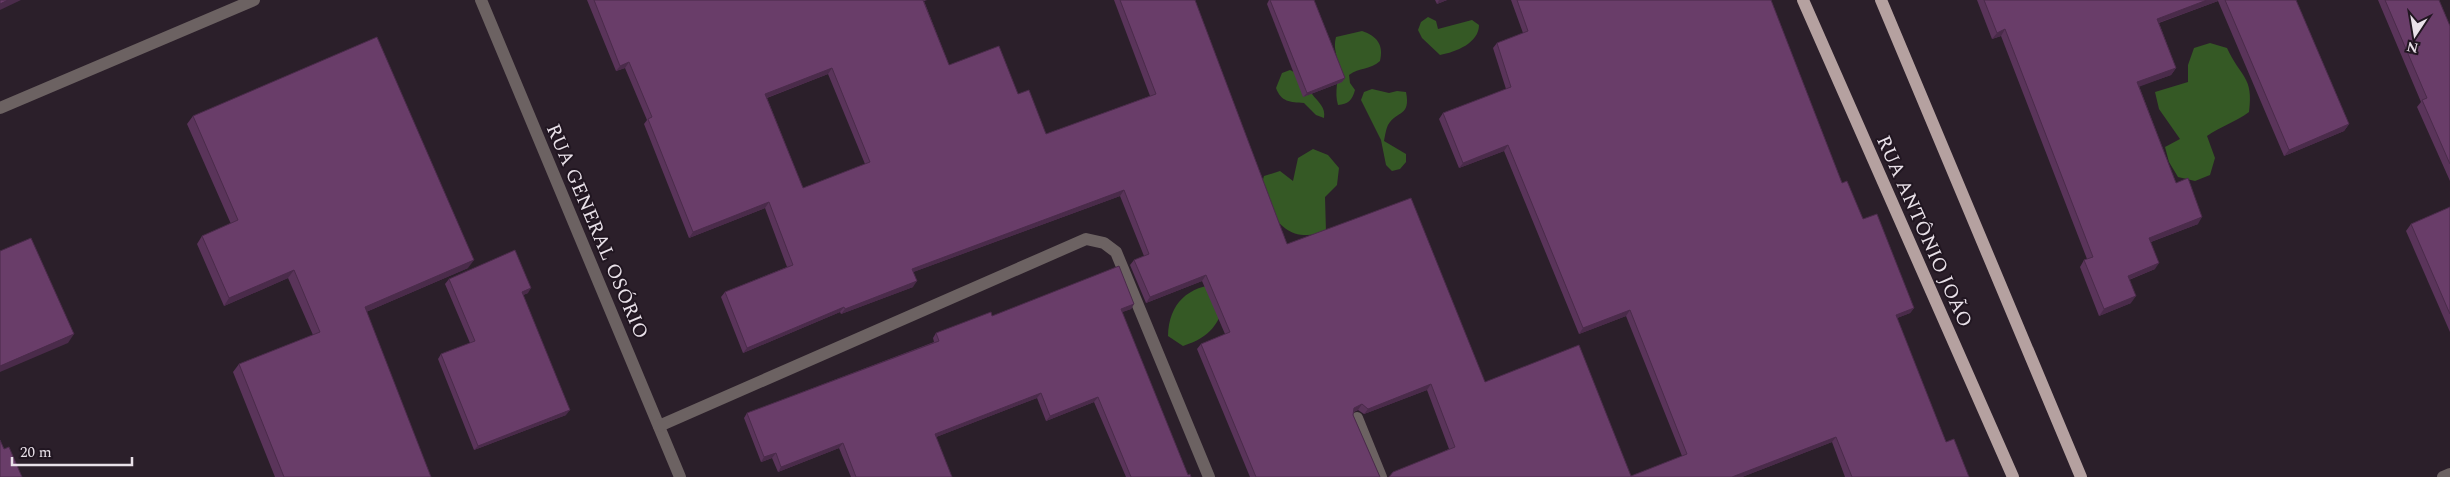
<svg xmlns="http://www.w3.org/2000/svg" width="2450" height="477" font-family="Spectral,serif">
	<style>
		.forest { fill: #355925 }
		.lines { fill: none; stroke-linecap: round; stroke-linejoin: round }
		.minor { stroke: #6c6262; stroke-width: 12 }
		.major { stroke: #b5a1a0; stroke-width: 12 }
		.wall { fill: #5a345a; fill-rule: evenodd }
		.shaded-wall { fill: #4a2b4a }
		.building { fill: #693d69; stroke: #4a2b4a; fill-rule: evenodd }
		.labels { text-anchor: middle; stroke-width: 4; stroke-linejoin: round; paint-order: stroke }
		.street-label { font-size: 20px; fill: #e9e1e9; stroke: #211621 }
	</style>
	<rect width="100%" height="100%" fill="#2b1f2a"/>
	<!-- forest -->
	<g class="forest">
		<path d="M1428,17L1436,21L1438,29L1472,20L1479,25C1479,43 1456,52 1440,55L1422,38L1418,30L1421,22Z"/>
		<path d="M1362,31C1377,36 1384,45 1380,61C1371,70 1359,67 1349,75L1350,83L1355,90C1352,101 1348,104 1338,105C1334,92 1339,79 1338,65C1337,54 1333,48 1336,37Z"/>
		<path d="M2210,43L2227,48C2240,77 2254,76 2249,112C2236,122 2221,126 2207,136L2215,158L2210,175L2195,181L2178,177L2169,162L2165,147L2180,139L2159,109L2155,92L2188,82V65L2194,48Z"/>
		<path d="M1290,70C1302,75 1303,85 1312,94C1318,102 1326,107 1324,118L1316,115L1304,103C1290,102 1281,102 1276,88L1282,73Z"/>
		<path d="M1372,89L1389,93L1397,91L1406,92C1411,117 1397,110 1388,125C1386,129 1385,136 1384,141L1406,154V162L1400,169L1392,171L1386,165L1381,140L1361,100L1364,92Z"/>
		<path d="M1313,149L1328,155L1339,168L1337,185L1325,197L1326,232C1287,243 1277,223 1259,193L1264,176L1280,171L1293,181L1298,158Z"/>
		<path d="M1220,284L1229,298C1216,325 1213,336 1183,346L1168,336C1169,303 1188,286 1220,284Z"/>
	</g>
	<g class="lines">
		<!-- minor -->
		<g class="minor">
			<polyline points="481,0 680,477"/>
			<polyline points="0,108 254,0"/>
			<polyline points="1357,418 1381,477"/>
			<polyline points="659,426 1086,239 1104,243 1116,252 1209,477"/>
			<polyline points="2443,477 2450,474"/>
		</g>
		<!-- major -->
		<g class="major">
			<polyline points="1803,0 2013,477"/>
			<polyline points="1881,0 2081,477"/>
		</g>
	</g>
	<!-- wall -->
	<g class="wall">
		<path d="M587,0H927L924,1L949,65L1018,94L1046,134L1150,96L1114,0H1195L1287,244L1485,382L1631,476L1682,456L1626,316L1579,334L1504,151L1459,168L1439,119L1443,113L1506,89L1493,48L1497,43L1523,33L1511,0H1771L1842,183L1914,308L1910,313L1897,318L1946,442L1969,477H1845L1832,442L1742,477H1389L1449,449L1427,390L1364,414L1358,410L1354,412L1353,415L1380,477H1250L1197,349L1201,344L1225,334L1202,281L1146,303L1130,265L1134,260L1144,256L1120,196L913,272V287L841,314L840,312L743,353L721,297L725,292L787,267L765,208L689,238L644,124L647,120L625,68L616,71ZM828,74L865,164L803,188L767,98Z"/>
		<polygon points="1269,0 1314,0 1345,78 1342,82 1303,97 1267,4"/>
		<polygon points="1435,0 1447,0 1437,4"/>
		<polygon points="1977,0 2296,0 2349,124 2344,131 2284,156 2218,1 2159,23 2176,68 2171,75 2139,86 2176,183 2198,224 2151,242 2155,269 2129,280 2131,303 2099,316 2080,267 2084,260 2087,259 2001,36 1992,39"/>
		<polygon points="2378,0 2439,0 2450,26 2450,181 2417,107 2421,102"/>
		<polygon points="193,116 468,268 366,312 431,477 275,477 233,372 239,364 313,335 288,278 224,306 197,244 202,236 231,224 187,124"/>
		<polygon points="2450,207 2450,332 2406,231 2411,224"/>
		<polygon points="449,279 528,293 523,295 566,415 474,450 438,359 441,354 470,343 445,284"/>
		<polygon points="1134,304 1131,309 1122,312 1188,475 1191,477 1126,477 1094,402 1046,421 1037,398 936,437 952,477 851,477 839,448 778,472 772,458 761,462 744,418 747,413 934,342 933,338 936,333"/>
	</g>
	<!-- shaded-wall -->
	<g class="shaded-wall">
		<polygon points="8,0 21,0 0,10 0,4"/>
		<polygon points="1439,0 1447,0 1437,4"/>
		<polygon points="2207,0 2218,0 2218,1 2152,25 2157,19"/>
		<polygon points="2005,29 2001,36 1992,39 1997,33"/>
		<polygon points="629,62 625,68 616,71 620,66"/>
		<polygon points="832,68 828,74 761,100 765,94"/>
		<polygon points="2176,68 2171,75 2133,89 2137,82"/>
		<polygon points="1345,78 1342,82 1303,97 1307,93"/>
		<polygon points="2349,124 2344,131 2284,156 2289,150"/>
		<polygon points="1508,145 1504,151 1459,168 1463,163"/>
		<polygon points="1124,190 1120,196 908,274 912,269"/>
		<polygon points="769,202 765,208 689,238 693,232"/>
		<polygon points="2202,217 2198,224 2145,244 2149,238"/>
		<polygon points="474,260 468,268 359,315 365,307"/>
		<polygon points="2159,263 2155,269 2123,282 2128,276"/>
		<polygon points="294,270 288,278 224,306 229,298"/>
		<polygon points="1206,275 1202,281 1146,303 1150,297"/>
		<polygon points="917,281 913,287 841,314 845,309"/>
		<polygon points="531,288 528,293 519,297 522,292"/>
		<polygon points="2136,296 2131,303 2099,316 2104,309"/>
		<polygon points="1134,304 1131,309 1117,314 1121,309"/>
		<polygon points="844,307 840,312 743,353 747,348"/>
		<polygon points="1914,308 1910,313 1892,320 1896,315"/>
		<polygon points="1630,310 1626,316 1579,334 1583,328"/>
		<polygon points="74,334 68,343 0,372 0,366"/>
		<polygon points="1431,384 1427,390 1364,414 1368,409"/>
		<polygon points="1041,393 1037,398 931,439 935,434"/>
		<polygon points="1098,397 1094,402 1046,421 1050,416"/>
		<polygon points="1362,404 1358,410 1350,413 1354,408"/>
		<polygon points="570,410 566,415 474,450 478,446"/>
		<polygon points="1836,437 1832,442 1742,477 1732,477"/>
		<polygon points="843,443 839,448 778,472 781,467"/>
		<polygon points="776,453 772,458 761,462 764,457"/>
	</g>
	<!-- building -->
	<g class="building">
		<polygon points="0,0 8,0 0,4"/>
		<path d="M594,0H923L949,65L999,46L1018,94L1029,90L1046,134L1156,94L1120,0H1195L1287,244L1411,198L1485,382L1579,345L1631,476L1687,454L1630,310L1583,328L1508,145L1463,163L1443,113L1511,87L1497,43L1528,31L1517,0H1771L1842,183L1847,181L1863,219L1877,214L1914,308L1896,315L1946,442L1954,439L1969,477H1852L1836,437L1732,477H1389L1393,472L1455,447L1431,384L1368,409L1362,404L1354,408L1353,415L1380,477H1256L1201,344L1230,332L1206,275L1150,297L1134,260L1149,254L1124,190L912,269L917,281L845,309L844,307L747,348L725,292L793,265L769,202L693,232L648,119L652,117L629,62L620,66ZM832,68L870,162L803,188L765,94Z"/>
		<polygon points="1270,0 1314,0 1345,78 1307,93"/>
		<polygon points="1984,0 2207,0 2157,19 2176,68 2137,82 2176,183 2188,178 2202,217 2149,238 2159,263 2128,276 2136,296 2104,309 2084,260 2093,257 2005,29 1997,33"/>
		<polygon points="2225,0 2296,0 2349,124 2289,150"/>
		<polygon points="2385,0 2439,0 2450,26 2450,164 2422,100 2427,98"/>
		<polygon points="377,37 474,260 365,307 431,477 284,477 239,364 320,332 294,270 229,298 202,236 238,220 193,116"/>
		<polygon points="2450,207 2450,314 2411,224"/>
		<polygon points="31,238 74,334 0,366 0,251"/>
		<polygon points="515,250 531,288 522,292 570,410 478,446 441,354 475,341 449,279"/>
		<polygon points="1119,266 1134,304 1121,309 1188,475 1190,474 1191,477 1131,477 1098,397 1050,416 1041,393 935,434 952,477 856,477 843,443 781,467 776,453 764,457 747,413 939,341 936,333 991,312 992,316"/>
		<polygon points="0,440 4,449 9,447 22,477 0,477"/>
	</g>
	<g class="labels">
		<!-- street labels -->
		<g class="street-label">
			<text transform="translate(598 231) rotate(67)" y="7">RUA GENERAL OSÓRIO</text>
			<text transform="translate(1925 231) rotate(66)" y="7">RUA ANTÔNIO JOÃO</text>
		</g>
	</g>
	<!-- north arrow -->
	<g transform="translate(2415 35) rotate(192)" stroke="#211621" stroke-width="4" paint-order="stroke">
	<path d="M0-4L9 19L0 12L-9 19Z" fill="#e9e1e9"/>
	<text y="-8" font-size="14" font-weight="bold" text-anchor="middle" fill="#e9e1e9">N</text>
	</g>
	<!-- scale -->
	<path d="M12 457v8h120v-8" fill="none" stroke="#e9e1e9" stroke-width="2.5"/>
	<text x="20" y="457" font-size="15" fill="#e9e1e9" stroke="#211621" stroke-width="4" paint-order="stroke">20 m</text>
</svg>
